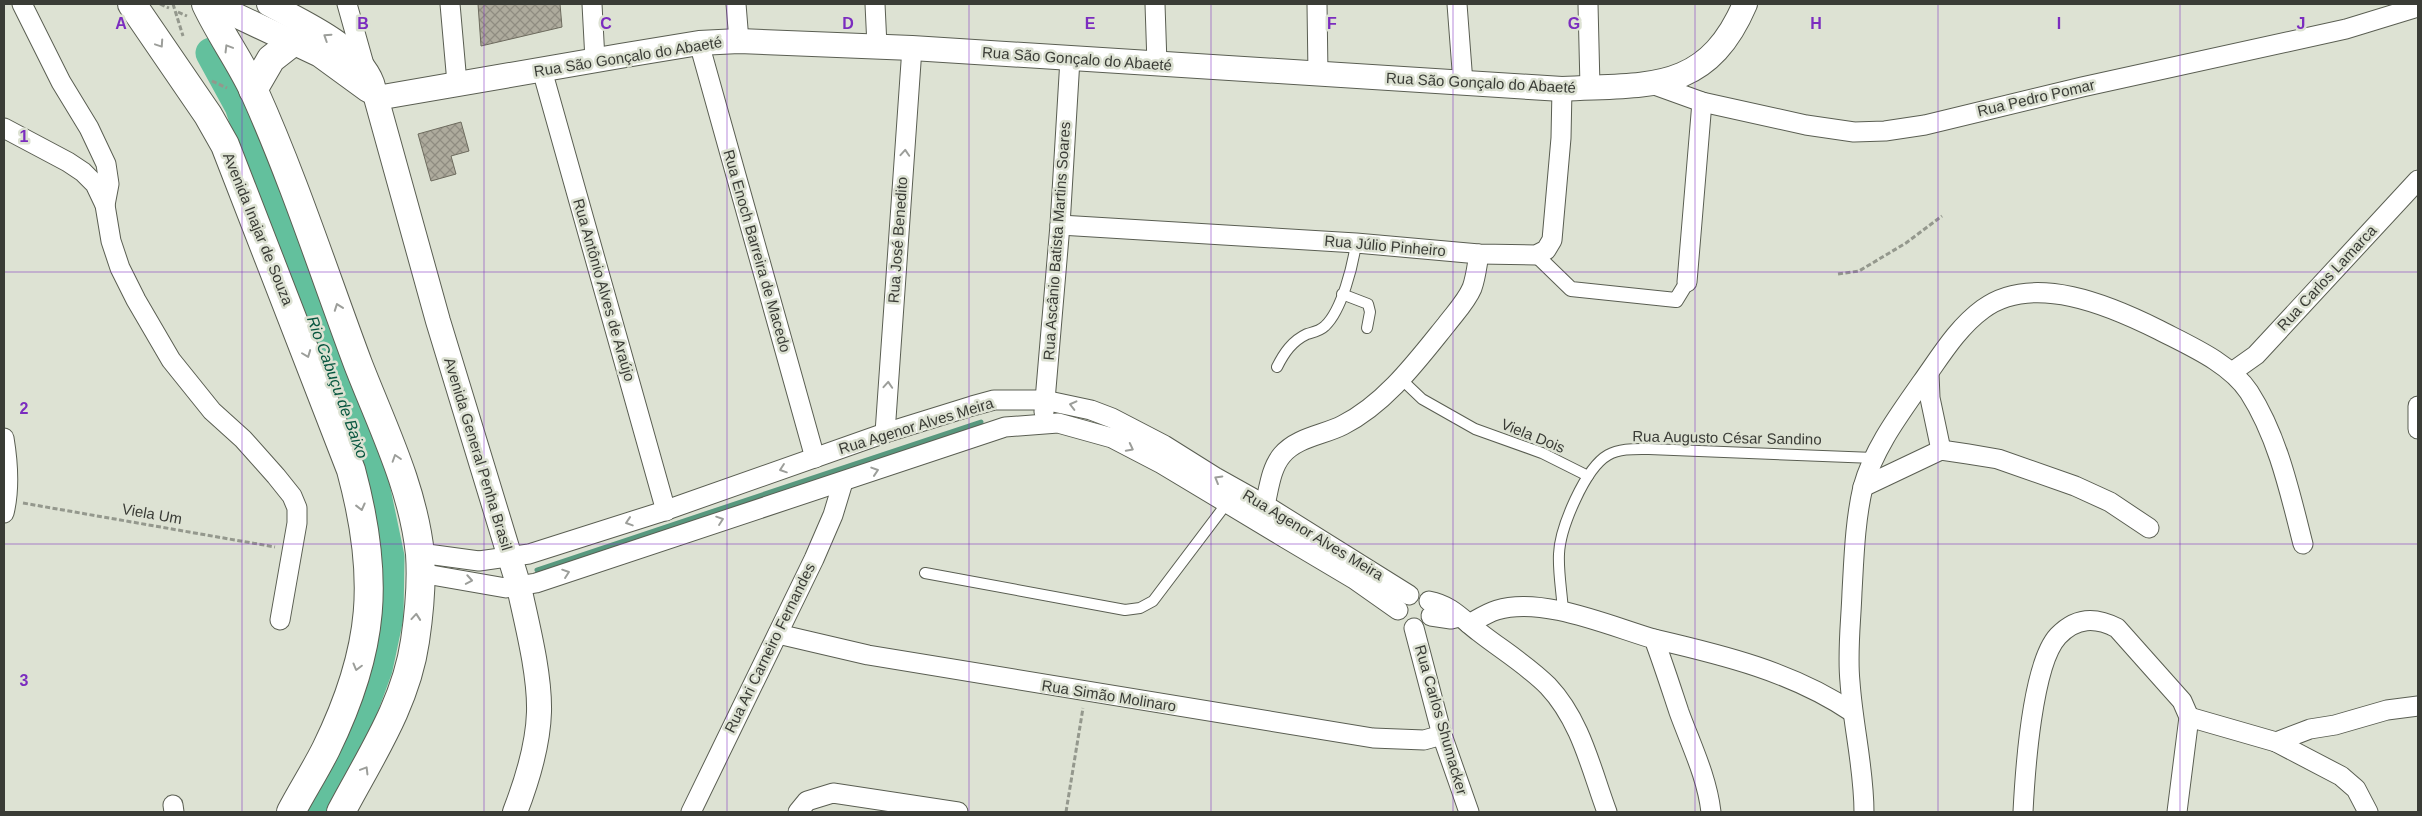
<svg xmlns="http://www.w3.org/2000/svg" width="2422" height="816" font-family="Helvetica,sans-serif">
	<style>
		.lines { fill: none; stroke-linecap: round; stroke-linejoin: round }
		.stream { stroke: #57987e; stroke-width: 5 }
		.river { stroke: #63c09d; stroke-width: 31 }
		.building { fill: url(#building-cross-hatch); stroke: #6d6b5e }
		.service-casing { stroke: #5a5e52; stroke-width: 12 }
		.pedestrian-casing { stroke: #5a5e52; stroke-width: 16 }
		.minor-casing { stroke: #5a5e52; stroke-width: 21 }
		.tertiary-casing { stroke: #5a5e52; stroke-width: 26 }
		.secondary-casing { stroke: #5a5e52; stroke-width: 30 }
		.path { stroke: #94988d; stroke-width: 3; stroke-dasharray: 5 2.5; stroke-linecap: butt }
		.service { stroke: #fff; stroke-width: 10 }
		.pedestrian { stroke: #fff; stroke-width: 14 }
		.minor { stroke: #fff; stroke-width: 19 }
		.tertiary { stroke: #fff; stroke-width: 24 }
		.secondary { stroke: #fff; stroke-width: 28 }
		.oneway { stroke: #9c9e9a }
		.grid { fill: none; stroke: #7b2cbf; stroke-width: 1; stroke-opacity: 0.55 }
		.labels { text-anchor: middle; stroke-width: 5; stroke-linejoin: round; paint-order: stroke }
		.street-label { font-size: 15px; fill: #3a3c36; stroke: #dde2d3 }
		.water-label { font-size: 16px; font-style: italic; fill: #07563f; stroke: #dde2d3 }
		.grid-label { font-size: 16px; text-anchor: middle; font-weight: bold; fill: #7b2cbf; stroke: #dde2d3; stroke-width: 5; stroke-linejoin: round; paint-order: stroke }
	</style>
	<defs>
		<pattern id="building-cross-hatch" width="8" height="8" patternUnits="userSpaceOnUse" patternTransform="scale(1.25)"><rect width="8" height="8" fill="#aeab9d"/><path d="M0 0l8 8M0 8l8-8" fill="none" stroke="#8f8c81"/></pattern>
	</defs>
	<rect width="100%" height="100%" fill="#dde2d3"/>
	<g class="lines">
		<!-- stream -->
		<polyline class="stream" points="537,570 981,422"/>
		<!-- river -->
		<polyline class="river" points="211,53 240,106 323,349 362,444 375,490 389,557 388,617 377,669 359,718 312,812"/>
	</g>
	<!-- building -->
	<g class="building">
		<polygon points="478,4 560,4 562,27 481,46"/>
		<polygon points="461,122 469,151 451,156 456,174 431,181 418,134"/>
	</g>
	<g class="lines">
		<defs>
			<g id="service">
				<polyline points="1342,294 1368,304 1370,312 1367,328"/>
				<path d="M1277,367C1284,353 1292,341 1307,334C1314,332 1320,331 1325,326C1342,310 1353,265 1356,243"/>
				<polyline points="1400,378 1422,399 1475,429 1542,453 1588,476"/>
				<polyline points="925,573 1125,610 1140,608 1153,601 1227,503"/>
				<path d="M1563,612C1562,593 1558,572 1559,554C1560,528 1585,468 1608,455C1620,448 1636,449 1649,449L1874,458"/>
			</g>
			<polyline id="pedestrian" points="1536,255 1571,289 1676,300 1687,282"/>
			<g id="minor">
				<polyline points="22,4 61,82 89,128 106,164 109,184 105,205"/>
				<polyline points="347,4 365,68"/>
				<polyline points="450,4 457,83"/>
				<polyline points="592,4 595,60"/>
				<polyline points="736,4 739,41"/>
				<polyline points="875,4 877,46"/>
				<polyline points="1155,4 1157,64"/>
				<polyline points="1317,4 1318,74"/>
				<polyline points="1457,4 1463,83"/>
				<polyline points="1588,4 1590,87"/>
				<polyline points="699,43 815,458"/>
				<polyline points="542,70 666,511"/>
				<polyline points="1652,84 1702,102 1806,125 1854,132 1885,131 1925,125 2082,87 2346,29 2418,7"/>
				<polyline points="4,128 68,162 83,172 95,184 105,205 111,241 120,268 136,300 171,360 212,411 243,439 276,476 292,496 297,508 297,523 280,620"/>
				<polyline points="1060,225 1356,243 1479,254 1536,255 1546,250 1552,240 1561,138 1562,89"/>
				<polyline points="1687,282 1702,102"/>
				<polyline points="2232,372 2256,355 2418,180"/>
				<polyline points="1929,373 1930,398 1941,450"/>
				<polyline points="2418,406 2418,429"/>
				<polyline points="1044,412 1060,225 1070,59"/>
				<polyline points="885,433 912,48"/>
				<path d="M4,438C8,462 10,489 4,513"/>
				<polyline points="1863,487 1941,450 1968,454 1998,459 2075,486 2110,502 2149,528"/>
				<path d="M1265,505C1269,488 1271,468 1282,455C1297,437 1324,435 1343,425C1385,404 1417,361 1446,325C1455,313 1466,302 1472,288C1476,277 1477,265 1479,254"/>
				<polyline points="420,553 479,561 529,554 658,513 885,433 972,406 994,400 1044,400 1091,410 1112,418 1164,445 1215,477 1265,505 1409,595"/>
				<polyline points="420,573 506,588 536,583 1005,427 1058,423 1112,438 1162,464 1285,538 1354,579 1398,610"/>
				<path d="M1429,601C1451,605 1462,619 1479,632C1502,650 1527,665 1548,686C1581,721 1591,769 1607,812"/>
				<polyline points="1431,616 1451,619 1459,617"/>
				<path d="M1469,624C1478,619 1487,613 1497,610C1541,596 1610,626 1654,639C1663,663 1671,688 1679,712C1691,745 1707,777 1711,812"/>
				<polyline points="1414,628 1442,735 1469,812"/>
				<polyline points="778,634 868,655 1373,738 1424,740 1442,735"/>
				<path d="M1654,639C1723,655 1793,672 1852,712"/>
				<polyline points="2189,717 2276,742 2310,729 2335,725 2387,710 2418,706"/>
				<polyline points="2276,742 2341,776 2356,789 2368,812"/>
				<polyline points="173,805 174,812"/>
				<polyline points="691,812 814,559 833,515 843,482"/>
				<polyline points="798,812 807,801 833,793 958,812"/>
				<path d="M1864,812C1864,768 1853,726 1850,682C1847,652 1851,622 1852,592C1854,557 1855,521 1863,487C1874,448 1899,415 1922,382C1940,357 1957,328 1983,309C2033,272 2111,306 2159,330C2190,346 2230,363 2249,392C2278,437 2290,493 2303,544"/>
				<path d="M2023,812C2025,773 2032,664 2058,636C2076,617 2096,617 2117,628L2182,701L2189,717L2177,812"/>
			</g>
			<g id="tertiary">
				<polyline points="212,4 320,55 368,90"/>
				<path d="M269,4C302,22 358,46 372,83L438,321L519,587C527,624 540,674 539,712C538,746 527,781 515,812"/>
				<path d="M377,98L620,56L699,43L739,41L912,48L1562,89C1647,84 1706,95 1745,4"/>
			</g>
			<g id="secondary">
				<path d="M132,4L208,115L225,145L351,470C380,577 375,649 326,749C315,771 302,791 291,812"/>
				<path d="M206,4C220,34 240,61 254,91C294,180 324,273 358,364C382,426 413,487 420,554C422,582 419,614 415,641C406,704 370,757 341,812"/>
				<polyline points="253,90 271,59 294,41"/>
			</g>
		</defs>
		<!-- service casing -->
		<use href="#service" class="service-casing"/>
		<!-- pedestrian casing -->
		<use href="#pedestrian" class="pedestrian-casing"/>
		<!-- minor casing -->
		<use href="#minor" class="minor-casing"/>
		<!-- tertiary casing -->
		<use href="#tertiary" class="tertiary-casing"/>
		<!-- secondary casing -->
		<use href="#secondary" class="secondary-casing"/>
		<!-- path -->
		<g class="path">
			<polyline points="160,4 169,8"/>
			<polyline points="173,4 183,36"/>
			<polyline points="178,12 187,16"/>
			<polyline points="212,81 227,88"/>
			<polyline points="1838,274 1859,271 1906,243 1942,216"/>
			<polyline points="23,503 275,547"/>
			<polyline points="1066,812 1083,708"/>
		</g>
		<!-- service -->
		<use href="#service" class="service"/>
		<!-- pedestrian -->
		<use href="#pedestrian" class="pedestrian"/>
		<!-- minor -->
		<use href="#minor" class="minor"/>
		<!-- tertiary -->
		<use href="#tertiary" class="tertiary"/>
		<!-- secondary -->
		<use href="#secondary" class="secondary"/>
	</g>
	<!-- one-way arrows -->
	<defs><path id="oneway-chevron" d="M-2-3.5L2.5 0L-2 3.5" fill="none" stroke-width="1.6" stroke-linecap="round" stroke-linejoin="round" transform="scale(1.25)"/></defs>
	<g class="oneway">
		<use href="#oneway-chevron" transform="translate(327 37) rotate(-147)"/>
		<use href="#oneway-chevron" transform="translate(160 44) rotate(56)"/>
		<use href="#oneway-chevron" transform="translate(228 48) rotate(-121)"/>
		<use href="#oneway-chevron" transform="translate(905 153) rotate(-86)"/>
		<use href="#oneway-chevron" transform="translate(338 307) rotate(-110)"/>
		<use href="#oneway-chevron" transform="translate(307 354) rotate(69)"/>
		<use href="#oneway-chevron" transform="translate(888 385) rotate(-86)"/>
		<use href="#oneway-chevron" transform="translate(1073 405) rotate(-166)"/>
		<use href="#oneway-chevron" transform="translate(1130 448) rotate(27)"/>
		<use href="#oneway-chevron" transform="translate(396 458) rotate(-108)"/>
		<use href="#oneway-chevron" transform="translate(783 469) rotate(161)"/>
		<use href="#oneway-chevron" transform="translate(875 471) rotate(-18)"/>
		<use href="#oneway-chevron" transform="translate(1218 479) rotate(-150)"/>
		<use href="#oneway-chevron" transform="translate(361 507) rotate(76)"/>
		<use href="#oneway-chevron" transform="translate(720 520) rotate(-19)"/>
		<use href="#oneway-chevron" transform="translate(629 522) rotate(162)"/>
		<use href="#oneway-chevron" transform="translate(566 573) rotate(-19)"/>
		<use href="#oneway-chevron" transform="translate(469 580) rotate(10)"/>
		<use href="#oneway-chevron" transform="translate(416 617) rotate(-85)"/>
		<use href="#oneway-chevron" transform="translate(357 667) rotate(105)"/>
		<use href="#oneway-chevron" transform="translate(365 770) rotate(-59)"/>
	</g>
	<!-- grid -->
	<path class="grid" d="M242,4V812M484,4V812M727,4V812M969,4V812M1211,4V812M1453,4V812M1695,4V812M1938,4V812M2180,4V812M4,272H2418M4,544H2418"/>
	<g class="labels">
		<!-- street labels -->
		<g class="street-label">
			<text transform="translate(628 57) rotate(-9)" y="5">Rua São Gonçalo do Abaeté</text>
			<text transform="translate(1077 59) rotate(4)" y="5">Rua São Gonçalo do Abaeté</text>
			<text transform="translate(1481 83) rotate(3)" y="5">Rua São Gonçalo do Abaeté</text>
			<text transform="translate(2036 98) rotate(-13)" y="5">Rua Pedro Pomar</text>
			<text transform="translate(258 229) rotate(68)" y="5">Avenida Inajar de Souza</text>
			<text transform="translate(898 240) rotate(-86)" y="5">Rua José Benedito</text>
			<text transform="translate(1057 241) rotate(-86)" y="5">Rua Ascânio Batista Martins Soares</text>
			<text transform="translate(1385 246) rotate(5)" y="5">Rua Júlio Pinheiro</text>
			<text transform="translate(757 251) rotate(74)" y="5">Rua Enoch Barreira de Macedo</text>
			<text transform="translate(2327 278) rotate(-47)" y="5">Rua Carlos Lamarca</text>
			<text transform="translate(604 290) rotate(74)" y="5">Rua Antônio Alves de Araújo</text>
			<text transform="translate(916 426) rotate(-17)" y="5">Rua Agenor Alves Meira</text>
			<text transform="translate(1533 436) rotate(22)" y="5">Viela Dois</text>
			<text transform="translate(1727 438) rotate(1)" y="5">Rua Augusto César Sandino</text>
			<text transform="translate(478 454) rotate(73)" y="5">Avenida General Penha Brasil</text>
			<text transform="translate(152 514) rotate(10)" y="5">Viela Um</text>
			<text transform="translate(1313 535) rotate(31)" y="5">Rua Agenor Alves Meira</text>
			<text transform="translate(770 648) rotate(-64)" y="5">Rua Ari Carneiro Fernandes</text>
			<text transform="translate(1109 696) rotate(9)" y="5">Rua Simão Molinaro</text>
			<text transform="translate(1441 720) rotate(74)" y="5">Rua Carlos Shumacker</text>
		</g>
		<!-- water labels -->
		<g class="water-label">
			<text transform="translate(338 387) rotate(70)" y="6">Rio Cabuçu de Baixo</text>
		</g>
	</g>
	<g class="grid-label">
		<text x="121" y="29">A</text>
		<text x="363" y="29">B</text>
		<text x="606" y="29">C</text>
		<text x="848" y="29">D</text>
		<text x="1090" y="29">E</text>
		<text x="1332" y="29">F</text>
		<text x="1574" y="29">G</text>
		<text x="1816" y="29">H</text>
		<text x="2059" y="29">I</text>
		<text x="2301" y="29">J</text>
		<text x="24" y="142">1</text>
		<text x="24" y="414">2</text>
		<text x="24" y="686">3</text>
	</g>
	<!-- border -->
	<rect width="2422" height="816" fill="none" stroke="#3a3c36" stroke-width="10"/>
</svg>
